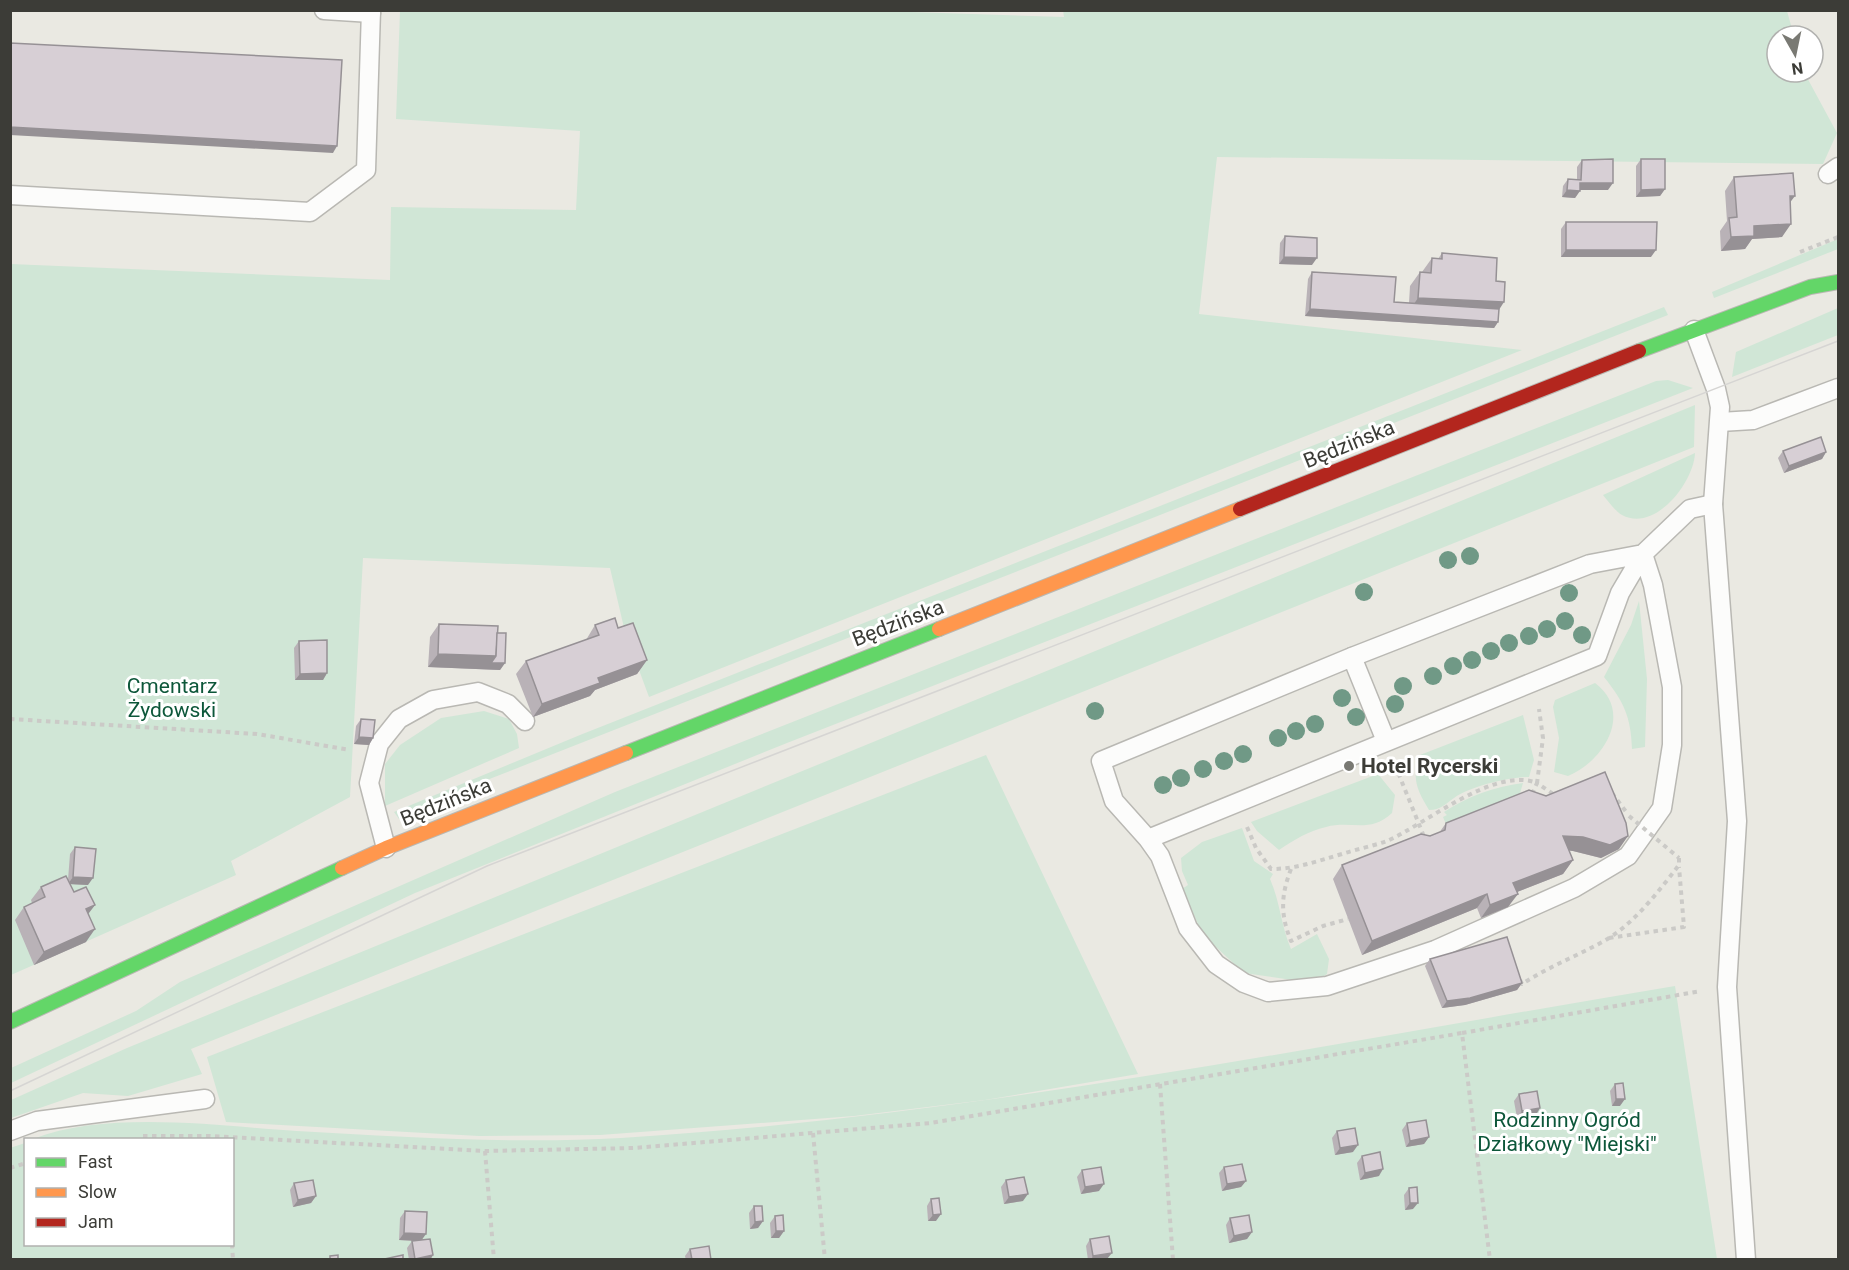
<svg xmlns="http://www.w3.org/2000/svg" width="1849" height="1270" font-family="Roboto,sans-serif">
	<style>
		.green { fill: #d0e6d6 }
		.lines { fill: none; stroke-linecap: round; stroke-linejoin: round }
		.lane-casing { stroke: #b9b8b3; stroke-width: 21 }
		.fast-casing { stroke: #b9b8b3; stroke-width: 16 }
		.slow-casing { stroke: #b9b8b3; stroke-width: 16 }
		.jam-casing { stroke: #b9b8b3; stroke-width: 16 }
		.path { stroke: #cbcac7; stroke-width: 4; stroke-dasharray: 4.5 4.5; stroke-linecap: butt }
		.lane { stroke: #fcfcfb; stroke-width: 18 }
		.fast { stroke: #63d668; stroke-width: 14 }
		.slow { stroke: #ff974d; stroke-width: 14 }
		.jam { stroke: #b3261e; stroke-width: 14 }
		.tram { stroke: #d6d5d3; stroke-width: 1.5 }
		.path-bridge { stroke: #cbcac7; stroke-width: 4; stroke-dasharray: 4.5 4.5; stroke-linecap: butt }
		.tree { fill: #709986 }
		.wall { fill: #b9b2b7 }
		.shaded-wall { fill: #969195 }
		.building { fill: #d7cfd5; stroke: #969195; stroke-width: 1.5 }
		.poi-dot { fill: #797973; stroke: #fff; stroke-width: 2 }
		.labels { text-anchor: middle; stroke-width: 6; stroke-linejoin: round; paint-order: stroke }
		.street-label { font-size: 21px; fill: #3c3c37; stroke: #fff }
		.park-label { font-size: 21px; fill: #0d573a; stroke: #fff }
		.poi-label { font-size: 21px; font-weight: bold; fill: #3c3c37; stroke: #fff; text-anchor: start }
	</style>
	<rect width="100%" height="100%" fill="#eae9e2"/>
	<!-- green -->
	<g class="green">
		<polygon points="850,10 1064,17 1063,10 1787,11 1794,36 1777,36 1777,72 1804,72 1837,133 1823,164 1217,157 1199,314 1522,350 649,697 625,632 610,568 363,558 350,797 231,861 236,875 11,975 11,264 390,280 391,207 576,210 580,131 396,119 400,11"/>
		<polygon points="1838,239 1838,249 1714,298 1712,292"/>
		<polygon points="1664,307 1668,315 492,778 399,819 394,812 580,735"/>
		<polygon points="1838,308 1838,335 1732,377 1736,352"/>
		<polygon points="1668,380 1693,388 787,743 415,893 11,1083 11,1068 136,1011 180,982 615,792 1656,381"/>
		<polygon points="1695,405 1694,447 191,1049 202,1074 128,1096 83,1093 11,1118 11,1100 127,1048"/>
		<path d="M1695,453C1694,482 1655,533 1622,515C1615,511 1608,501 1603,495Z"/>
		<path d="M1639,601L1647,679L1645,747L1632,749C1631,717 1624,702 1604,677L1631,625Z"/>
		<path d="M1595,683C1634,712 1604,761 1568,776L1554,772L1559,738L1553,707L1555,700Z"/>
		<polygon points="484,711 509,719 517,734 519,748 385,806 385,764 400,745 441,718"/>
		<path d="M1523,715L1534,760L1529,777C1509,777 1471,786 1454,798C1445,804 1441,810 1429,810C1417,790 1411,778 1420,755Z"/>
		<polygon points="986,755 1138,1074 985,1100 854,1116 600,1135 479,1136 226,1122 207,1057"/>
		<path d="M1378,774L1395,795L1392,813C1370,834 1351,820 1326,827C1308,831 1294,840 1279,850L1257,831L1251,822Z"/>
		<path d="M1523,783L1518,800L1448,829L1443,817L1447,815L1444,812C1469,796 1493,787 1523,783Z"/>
		<path d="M1242,828L1254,861L1273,874L1270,879C1280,901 1281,926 1291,949L1317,934L1329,959L1327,974L1313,983L1244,973L1203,935L1182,889L1188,885L1182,871L1181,858L1202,842Z"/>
		<path d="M1675,986L1717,1259H11L10,1148L25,1143L26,1244H232V1140L33,1139C107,1110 218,1126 297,1131C405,1137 513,1144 621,1138C976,1116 1325,1044 1675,986Z"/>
	</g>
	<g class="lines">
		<defs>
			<g id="lane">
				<polyline points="324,10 371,13"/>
				<polyline points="1828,174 1838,167"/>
				<polyline points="10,195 310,212 366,170 371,10"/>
				<polyline points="1694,330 1716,389 1720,407 1713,504 1737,821 1727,987 1746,1260"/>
				<polyline points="1720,422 1753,420 1838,388"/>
				<polyline points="1352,657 1386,741"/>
				<polyline points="1148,839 1160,856 1188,928 1216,964 1244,983 1268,992 1327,986 1435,950 1574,888 1628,856 1662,808 1672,745 1672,687 1653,585 1643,554 1590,564 1352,657 1101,761 1114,801 1148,839 1597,656 1620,593 1643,554 1690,509 1713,504"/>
				<polyline points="386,848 369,783 379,744 399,719 433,700 478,692 508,704 525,721"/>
				<polyline points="10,1131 37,1121 205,1099"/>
			</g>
			<g id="fast">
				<polyline points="1639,351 1810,287 1838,282"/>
				<polyline points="626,753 939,629"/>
				<polyline points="10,1022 342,868"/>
			</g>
			<g id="slow">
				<polyline points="939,629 1240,509"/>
				<polyline points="342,868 386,848 626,753"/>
			</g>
			<polyline id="jam" points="1240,509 1639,351"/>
		</defs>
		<!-- lane casing -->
		<use href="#lane" class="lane-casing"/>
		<!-- fast casing -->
		<use href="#fast" class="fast-casing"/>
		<!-- slow casing -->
		<use href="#slow" class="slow-casing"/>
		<!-- jam casing -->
		<use href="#jam" class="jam-casing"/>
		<!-- path -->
		<g class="path">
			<polyline points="1800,252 1838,237"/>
			<polyline points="10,719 257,734 350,750"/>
			<polyline points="1395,765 1425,839"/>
			<polyline points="1612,793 1627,813"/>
			<polyline points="1532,794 1537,783 1556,796"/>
			<path d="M1247,827L1256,848L1271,869C1297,869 1317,861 1342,854C1357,849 1373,846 1387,841C1426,824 1494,766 1537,783L1543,738L1539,709"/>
			<path d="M1291,869C1281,895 1280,914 1291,941L1323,926L1348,919"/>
			<polyline points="1609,938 1684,927 1679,867"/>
			<path d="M1520,980L1522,984C1548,967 1577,956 1604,941C1633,925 1659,891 1679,865V858"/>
			<polyline points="1462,1033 1701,991"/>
			<polyline points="1160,1084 1173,1260"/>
			<polyline points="813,1133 825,1260"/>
			<polyline points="143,1136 210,1136 485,1151 634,1148 931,1123 1462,1033 1490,1260"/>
			<polyline points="485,1151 494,1260"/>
			<polyline points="10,1168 26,1163"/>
			<polyline points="232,1244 233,1260"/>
		</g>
		<!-- lane -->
		<use href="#lane" class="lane"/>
		<!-- fast -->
		<use href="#fast" class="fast"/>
		<!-- slow -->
		<use href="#slow" class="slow"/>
		<!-- jam -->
		<use href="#jam" class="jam"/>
		<!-- tram -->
		<polyline class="tram" points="10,1091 487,866 1838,341"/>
		<!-- path-bridge -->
		<polyline class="path-bridge" points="1629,816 1679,858"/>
	</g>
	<!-- trees -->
	<g class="tree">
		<circle cx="1470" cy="556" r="9"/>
		<circle cx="1448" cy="560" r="9"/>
		<circle cx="1364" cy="592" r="9"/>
		<circle cx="1569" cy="593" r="9"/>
		<circle cx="1565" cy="621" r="9"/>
		<circle cx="1547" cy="629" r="9"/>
		<circle cx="1582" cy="635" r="9"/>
		<circle cx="1529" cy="636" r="9"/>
		<circle cx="1509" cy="643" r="9"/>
		<circle cx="1491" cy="651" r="9"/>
		<circle cx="1472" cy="660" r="9"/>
		<circle cx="1453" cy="666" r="9"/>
		<circle cx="1433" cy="676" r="9"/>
		<circle cx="1403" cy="686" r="9"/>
		<circle cx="1342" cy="698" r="9"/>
		<circle cx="1395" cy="704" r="9"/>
		<circle cx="1095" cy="711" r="9"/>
		<circle cx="1356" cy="717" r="9"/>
		<circle cx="1315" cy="724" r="9"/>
		<circle cx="1296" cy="731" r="9"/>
		<circle cx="1278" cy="738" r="9"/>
		<circle cx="1243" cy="754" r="9"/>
		<circle cx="1224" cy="761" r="9"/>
		<circle cx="1203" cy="769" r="9"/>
		<circle cx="1181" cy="778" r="9"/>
		<circle cx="1163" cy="785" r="9"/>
	</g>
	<!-- wall -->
	<g class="wall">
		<polygon points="1641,159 1665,189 1660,196 1636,197 1636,166"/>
		<polygon points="1582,160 1608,190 1580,190 1575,198 1562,197 1563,186 1568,179 1577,179 1577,167"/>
		<polygon points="1734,177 1790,203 1782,237 1752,239 1745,249 1721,251 1720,231 1727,221 1725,191"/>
		<polygon points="1566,222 1651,257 1561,257 1561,229"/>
		<polygon points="1285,236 1312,265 1279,264 1280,243"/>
		<polygon points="1442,253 1496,281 1499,309 1498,322 1494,328 1305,316 1308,279 1312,272 1394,302 1409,303 1410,286 1420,272 1422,272 1432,258 1438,259"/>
		<polygon points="1783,451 1826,452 1822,459 1784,473 1778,458"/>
		<polygon points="439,624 497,633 505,663 500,670 428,667 430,637"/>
		<polygon points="595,625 647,660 637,674 595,690 590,696 533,717 516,674 526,661 586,640"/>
		<polygon points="299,641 327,673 323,680 295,680 294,648"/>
		<polygon points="361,719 373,738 369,745 354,744 356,726"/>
		<polygon points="1446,823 1619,849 1601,858 1569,850 1573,860 1563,874 1517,892 1508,907 1481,918 1477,908 1362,955 1333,879 1342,865 1430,836 1439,833"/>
		<polygon points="75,847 88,885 70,884 74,892 95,905 88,914 86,942 34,965 15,920 24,907 32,903 31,900 41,887 68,880 70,854"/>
		<polygon points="1430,959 1522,983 1517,990 1465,1005 1442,1008 1425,966"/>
		<polygon points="1615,1084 1620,1106 1612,1106 1610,1091"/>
		<polygon points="1519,1094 1536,1115 1517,1118 1514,1101"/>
		<polygon points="1407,1123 1429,1137 1424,1144 1406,1147 1402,1130"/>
		<polygon points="1337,1131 1353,1152 1335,1155 1332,1138"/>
		<polygon points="1362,1156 1379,1176 1360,1180 1357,1163"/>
		<polygon points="1224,1167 1246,1181 1241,1187 1222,1191 1219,1173"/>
		<polygon points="1082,1170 1099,1191 1081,1194 1077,1177"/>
		<polygon points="1006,1180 1023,1201 1004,1204 1001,1187"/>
		<polygon points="294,1183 316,1196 311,1203 293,1207 290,1190"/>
		<polygon points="1409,1188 1413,1209 1405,1210 1404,1195"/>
		<polygon points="931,1199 936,1221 928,1221 927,1206"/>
		<polygon points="754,1206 763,1221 758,1228 750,1229 749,1213"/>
		<polygon points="405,1211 422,1240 433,1255 430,1260 409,1260 407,1248 412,1241 417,1241 399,1240 400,1218"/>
		<polygon points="775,1216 784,1231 779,1238 771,1238 770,1223"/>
		<polygon points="1230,1218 1252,1232 1247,1239 1229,1243 1226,1225"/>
		<polygon points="1090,1239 1107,1259 1088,1260 1086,1246"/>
		<polygon points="690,1249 711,1260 686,1260 685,1256"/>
	</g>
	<!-- shaded-wall -->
	<g class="shaded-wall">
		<polygon points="10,127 337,146 333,153 10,135"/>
		<polygon points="1580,183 1613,183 1608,190 1575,190"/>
		<polygon points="1665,189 1660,196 1636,197 1641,190"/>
		<polygon points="1567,190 1580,191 1575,198 1562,197"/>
		<polygon points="1790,196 1795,196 1785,209"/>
		<polygon points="1791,224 1782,237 1752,239 1745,249 1721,251 1731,237 1754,226"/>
		<polygon points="1566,250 1656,250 1651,257 1561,257"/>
		<polygon points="1284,257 1317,258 1312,265 1279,264"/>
		<polygon points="1418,298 1504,302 1495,316 1409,311"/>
		<polygon points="1310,309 1498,322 1494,328 1305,316"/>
		<polygon points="1826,452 1822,459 1784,473 1789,466"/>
		<polygon points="438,654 496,656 505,663 500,670 428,667"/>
		<polygon points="647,660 637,674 595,690 590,696 533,717 542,704 598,678"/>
		<polygon points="327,673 323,680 295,680 300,674"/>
		<polygon points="359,737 373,738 369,745 354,744"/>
		<polygon points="1563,836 1628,836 1619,849 1601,858 1573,851 1554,849"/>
		<polygon points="1573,860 1563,874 1504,897 1513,883"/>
		<polygon points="73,877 93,878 88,885 68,884"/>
		<polygon points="1487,894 1477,908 1362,955 1372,941"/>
		<polygon points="1518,894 1508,907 1481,918 1490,905"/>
		<polygon points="95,905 85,918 86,909"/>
		<polygon points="95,929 86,942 34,965 44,952"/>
		<polygon points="1522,983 1517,990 1465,1005 1442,1008 1447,1001"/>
		<polygon points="1616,1099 1625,1099 1620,1106 1612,1106"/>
		<polygon points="1540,1108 1536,1115 1517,1118 1522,1111"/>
		<polygon points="1429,1137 1424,1144 1406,1147 1410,1141"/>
		<polygon points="1358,1145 1353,1152 1335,1155 1340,1148"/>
		<polygon points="1383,1169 1379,1176 1360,1180 1365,1173"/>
		<polygon points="1246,1181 1241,1187 1222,1191 1227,1184"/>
		<polygon points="1104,1184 1099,1191 1081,1194 1085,1187"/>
		<polygon points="1028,1194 1023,1201 1004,1204 1009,1197"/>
		<polygon points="316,1196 311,1203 293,1207 298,1200"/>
		<polygon points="1410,1203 1418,1203 1413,1209 1405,1210"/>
		<polygon points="941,1214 936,1221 928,1221 933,1215"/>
		<polygon points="763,1221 758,1228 750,1229 755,1222"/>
		<polygon points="776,1231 784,1231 779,1238 771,1238"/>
		<polygon points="1252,1232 1247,1239 1229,1243 1234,1236"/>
		<polygon points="404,1233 426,1234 421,1241 399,1240"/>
		<polygon points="1112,1253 1107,1259 1091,1260 1093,1256"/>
		<polygon points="433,1255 430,1260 415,1260 415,1259"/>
	</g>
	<!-- building -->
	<g class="building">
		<polygon points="10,43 342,60 337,146 10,127"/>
		<polygon points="1613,159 1613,183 1580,183 1580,191 1567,190 1568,179 1581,180 1582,160"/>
		<polygon points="1641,159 1665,159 1665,189 1641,190"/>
		<polygon points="1793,173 1795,196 1790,196 1791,224 1754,226 1754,236 1731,237 1729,218 1737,217 1734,177"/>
		<polygon points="1566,222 1657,222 1656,250 1566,250"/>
		<polygon points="1285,236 1317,238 1317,258 1284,257"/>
		<polygon points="1442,253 1497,258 1496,281 1505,282 1504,302 1418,298 1420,272 1431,273 1432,258 1442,259"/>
		<polygon points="1312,272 1396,277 1394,302 1499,309 1498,322 1310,309"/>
		<polygon points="1821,437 1826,452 1789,466 1783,451"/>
		<polygon points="615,618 618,628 633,623 647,660 598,678 600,683 542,704 526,661 599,635 595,625"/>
		<polygon points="439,624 498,626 496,656 438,654"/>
		<polygon points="497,633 506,633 505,663 491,663 496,656"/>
		<polygon points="327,640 327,673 300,674 299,641"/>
		<polygon points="361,719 375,720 373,738 359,737"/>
		<polygon points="1605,772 1626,823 1628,836 1610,845 1583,837 1563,836 1573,860 1513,883 1518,894 1490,905 1487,894 1372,941 1342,865 1421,834 1430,836 1445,830 1446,823 1529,790 1546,796"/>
		<polygon points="75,847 96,849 93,878 73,877"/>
		<polygon points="66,876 74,892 86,887 95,905 86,909 95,929 44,952 24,907 45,897 41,887"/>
		<polygon points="1507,937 1522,983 1470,998 1447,1001 1430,959"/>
		<polygon points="1623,1083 1625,1099 1616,1099 1615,1084"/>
		<polygon points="1537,1091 1540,1108 1522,1111 1519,1094"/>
		<polygon points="1426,1120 1429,1137 1410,1141 1407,1123"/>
		<polygon points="1355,1128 1358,1145 1340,1148 1337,1131"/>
		<polygon points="1380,1152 1383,1169 1365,1173 1362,1156"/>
		<polygon points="1242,1164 1246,1181 1227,1184 1224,1167"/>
		<polygon points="1101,1167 1104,1184 1085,1187 1082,1170"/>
		<polygon points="1024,1177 1028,1194 1009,1197 1006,1180"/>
		<polygon points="313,1180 316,1196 298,1200 294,1183"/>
		<polygon points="1417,1187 1418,1203 1410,1203 1409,1188"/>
		<polygon points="939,1198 941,1214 933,1215 931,1199"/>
		<polygon points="754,1206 762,1206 763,1221 755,1222"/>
		<polygon points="405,1211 427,1212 426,1234 404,1233"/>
		<polygon points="783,1215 784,1231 776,1231 775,1216"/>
		<polygon points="1249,1215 1252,1232 1234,1236 1230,1218"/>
		<polygon points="1109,1236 1112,1253 1093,1256 1090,1239"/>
		<polygon points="430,1239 433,1255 415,1259 412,1241"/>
		<polygon points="709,1246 711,1260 692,1260 690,1249"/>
		<polygon points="338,1255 338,1260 330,1260 330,1256"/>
		<polygon points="403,1255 403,1260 384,1260 384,1259"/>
	</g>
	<!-- markers -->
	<circle class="poi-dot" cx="1349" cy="766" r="6"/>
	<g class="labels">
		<!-- street labels -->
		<g class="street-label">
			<text transform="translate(1349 444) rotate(-22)" y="7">Będzińska</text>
			<text transform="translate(898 623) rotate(-21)" y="7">Będzińska</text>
			<text transform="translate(446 802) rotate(-22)" y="7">Będzińska</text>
		</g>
		<!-- park labels -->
		<g class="park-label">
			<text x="172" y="693">Cmentarz<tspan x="172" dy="24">Żydowski</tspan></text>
			<text x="1567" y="1127">Rodzinny Ogród<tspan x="1567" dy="24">Działkowy "Miejski"</tspan></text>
		</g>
		<!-- poi labels -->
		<g class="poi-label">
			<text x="1361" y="773">Hotel Rycerski</text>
		</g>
	</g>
	<!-- border -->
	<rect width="1849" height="1270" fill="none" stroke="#3c3c37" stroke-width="24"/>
	<!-- legend -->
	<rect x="24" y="1138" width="210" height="108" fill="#ffffff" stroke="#b1b1af" stroke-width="1.5"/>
	<rect x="36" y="1158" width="30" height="9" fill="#63d668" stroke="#b1b1af" stroke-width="1.5"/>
	<text x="78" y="1168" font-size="18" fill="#3c3c37">Fast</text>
	<rect x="36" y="1188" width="30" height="9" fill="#ff974d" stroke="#b1b1af" stroke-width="1.5"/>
	<text x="78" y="1198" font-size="18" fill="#3c3c37">Slow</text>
	<rect x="36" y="1218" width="30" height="9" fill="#b3261e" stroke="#b1b1af" stroke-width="1.5"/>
	<text x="78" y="1228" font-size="18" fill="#3c3c37">Jam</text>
	<!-- north arrow -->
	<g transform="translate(1795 54) rotate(171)"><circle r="28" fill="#ffffff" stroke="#b1b1af" stroke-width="1.5"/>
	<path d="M0-4.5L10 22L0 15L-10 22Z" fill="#797973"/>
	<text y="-9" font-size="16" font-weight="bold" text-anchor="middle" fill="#3c3c37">N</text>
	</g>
</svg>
